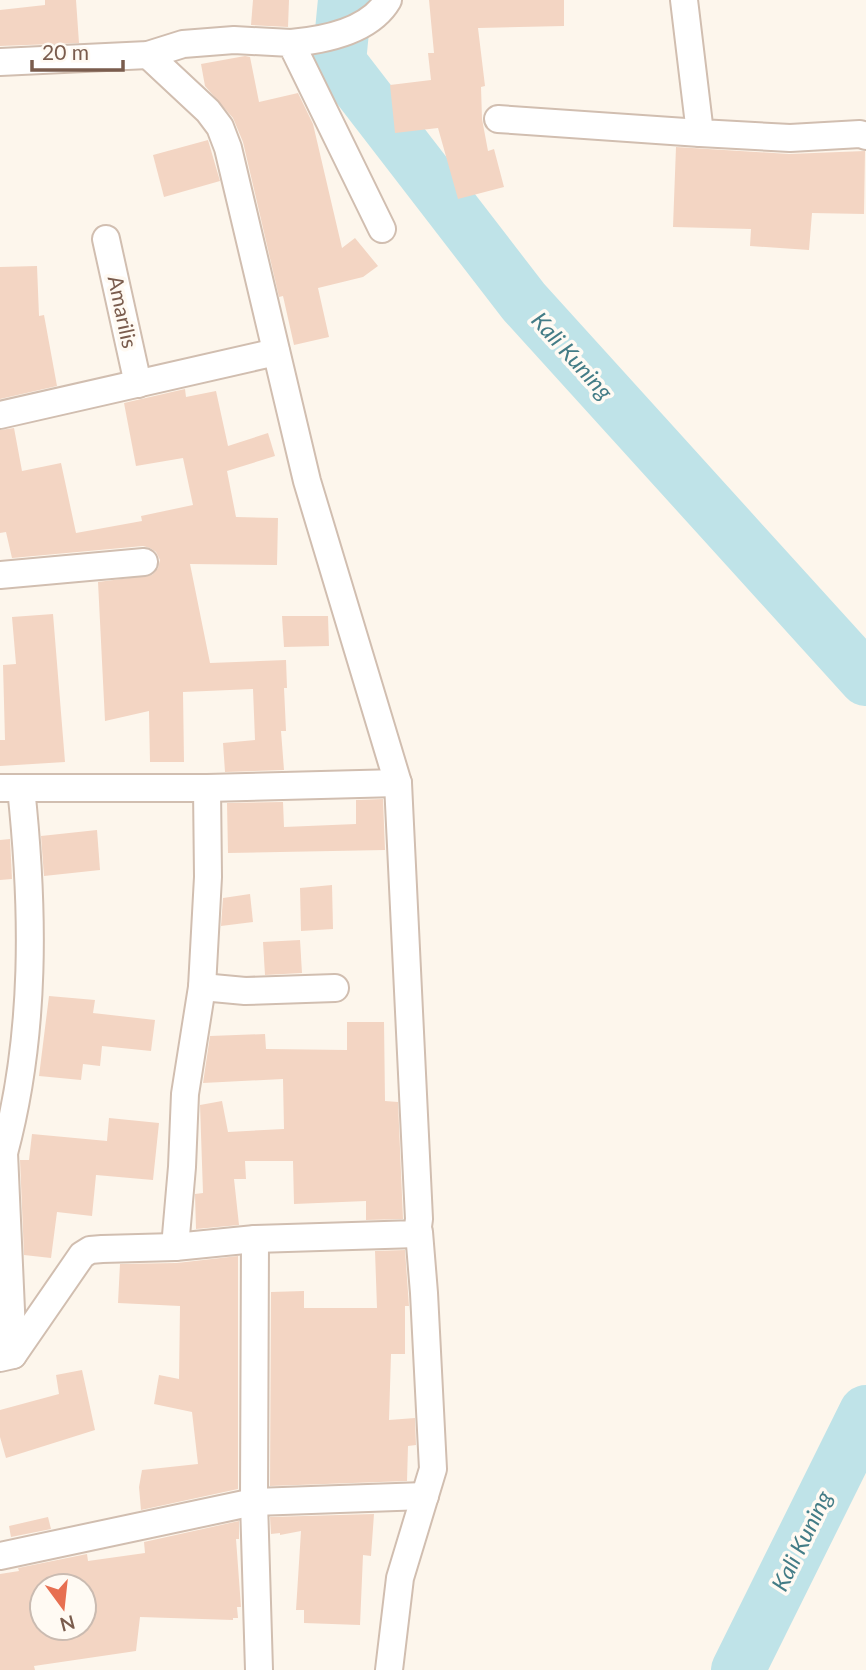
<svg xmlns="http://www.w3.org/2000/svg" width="866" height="1670" font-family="Lato,sans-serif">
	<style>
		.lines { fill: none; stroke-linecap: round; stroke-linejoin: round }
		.river { stroke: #bfe3e8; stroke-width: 54 }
		.building { fill: #f3d5c3; fill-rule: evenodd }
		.street-casing { stroke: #d1beb0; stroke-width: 30 }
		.street { stroke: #fff; stroke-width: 26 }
		.labels { text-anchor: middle; stroke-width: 7; stroke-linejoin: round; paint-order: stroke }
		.street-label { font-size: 21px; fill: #7a5c4d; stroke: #fffaf3 }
		.water-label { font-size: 23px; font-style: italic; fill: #437c86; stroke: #fffaf3 }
	</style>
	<rect width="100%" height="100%" fill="#fdf6ec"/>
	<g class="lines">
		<!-- river -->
		<g class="river">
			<polyline points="345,0 339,62 524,302 866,679"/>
			<polyline points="738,1670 866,1412"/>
		</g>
	</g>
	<!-- building -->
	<g class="building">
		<polygon points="45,0 76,0 79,43 0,46 0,10 45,5"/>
		<polygon points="253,0 289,0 288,27 251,25"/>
		<polygon points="429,0 564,0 564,26 478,28 485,86 481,87 482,119 488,151 494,149 504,187 458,199 438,128 395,133 390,85 431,80 428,53 434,53"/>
		<polygon points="245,56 250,57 259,102 298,93 313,124 342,248 355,238 378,266 363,277 318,288 329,337 294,345 283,296 279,297 243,142 233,118 205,86 201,64"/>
		<polygon points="208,140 220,181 164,197 153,155"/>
		<polygon points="676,147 789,154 865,151 864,214 812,213 809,250 750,246 751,229 673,227"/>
		<polygon points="37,266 39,316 44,315 57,386 0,399 0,267"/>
		<polygon points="185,389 186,397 216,391 228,446 268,433 275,456 227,471 236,517 278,518 277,565 190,564 210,663 286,660 287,688 284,688 286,731 281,731 284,770 225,772 223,743 255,740 253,689 183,692 184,762 150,762 149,711 105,721 98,582 152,575 158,568 160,560 156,552 150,548 143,546 12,558 6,532 0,533 0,430 14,428 22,471 61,463 76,533 142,521 141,516 193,505 183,458 136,466 124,403"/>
		<polygon points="53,614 65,762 0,766 0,740 5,740 3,665 16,664 12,617"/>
		<polygon points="282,616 328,616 329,646 284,647"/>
		<polygon points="383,799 385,850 228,853 227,803 283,802 284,827 356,824 356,800"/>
		<polygon points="97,830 100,870 44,876 41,836"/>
		<polygon points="10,839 12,879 0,880 0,840"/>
		<polygon points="332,885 333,929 301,931 300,888"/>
		<polygon points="250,894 253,922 221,926 223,898"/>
		<polygon points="300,940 302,973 265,975 263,942"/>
		<polygon points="49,996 95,1000 93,1013 155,1020 151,1051 102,1046 100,1066 83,1064 81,1080 39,1076"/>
		<polygon points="347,1022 384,1022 385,1101 398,1102 403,1219 366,1220 366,1201 294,1204 293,1161 245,1161 246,1179 234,1179 239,1225 196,1229 195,1194 203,1193 200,1105 222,1101 228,1132 284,1129 283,1079 203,1083 210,1036 265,1034 266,1049 347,1050"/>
		<polygon points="109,1118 159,1123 153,1180 96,1175 92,1216 57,1212 51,1258 24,1255 20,1160 29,1160 32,1134 107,1141"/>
		<polygon points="405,1250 409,1306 405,1306 405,1354 391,1354 389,1420 415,1418 416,1445 408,1446 407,1481 270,1486 271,1292 304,1291 304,1308 377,1308 375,1251"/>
		<polygon points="238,1256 238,1489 141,1510 139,1487 142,1470 198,1464 192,1412 154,1404 159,1375 179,1379 180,1306 118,1303 120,1264 177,1263"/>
		<polygon points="82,1370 95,1430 6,1458 0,1437 0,1410 59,1394 56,1375"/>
		<polygon points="374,1514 371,1556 363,1555 360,1625 304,1623 304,1610 296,1610 301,1531 280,1535 280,1533 271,1534 270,1517"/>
		<polygon points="48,1517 51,1529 11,1537 9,1526"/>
		<path d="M239,1521V1539H236L241,1607H237L238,1618H233V1620L140,1617L136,1651L34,1666L35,1670H0V1574L19,1571L18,1568L87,1554L88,1561L145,1553L144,1542ZM42,1586H84V1628H42Z"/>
	</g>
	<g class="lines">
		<defs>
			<g id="street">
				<polyline points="684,0 700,133 790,138 860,134 866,136"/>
				<path d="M291,43C324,40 370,31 388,0"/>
				<polyline points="148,55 208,111 220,127 228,148 307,481 398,783 419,1219 417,1234 255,1239 175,1247 182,1167 185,1094 202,987 208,877 207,788"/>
				<polyline points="0,62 148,55 183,44 234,40 291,43 382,229"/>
				<polyline points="498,119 700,133"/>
				<polyline points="106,239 138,384"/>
				<polyline points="0,415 276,352"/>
				<polyline points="0,575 144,562"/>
				<polyline points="0,788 207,788 398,783"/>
				<polyline points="202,987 245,991 335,988"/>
				<path d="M0,1152L4,1153C36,1034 34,909 21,788"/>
				<polyline points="4,1153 13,1355"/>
				<polyline points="255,1239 254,1502 259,1670"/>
				<polyline points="0,1358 13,1355 82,1255 90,1250 102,1249 175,1247"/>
				<polyline points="0,1556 254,1502 425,1496"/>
				<polyline points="389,1670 400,1578 433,1469 424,1293 419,1232"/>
			</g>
		</defs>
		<!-- street casing -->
		<use href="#street" class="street-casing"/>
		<!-- street -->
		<use href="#street" class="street"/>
	</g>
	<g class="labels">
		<!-- street labels -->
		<g class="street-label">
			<text transform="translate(122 312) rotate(78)" y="7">Amarilis</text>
		</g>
		<!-- water labels -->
		<g class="water-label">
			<text transform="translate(572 356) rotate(48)" y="8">Kali Kuning</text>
			<text transform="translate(802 1541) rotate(-64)" y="8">Kali Kuning</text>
		</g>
	</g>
	<!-- north arrow -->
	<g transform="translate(63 1607) rotate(165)"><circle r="33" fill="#fffaf3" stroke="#cabbb1" stroke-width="2"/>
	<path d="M0-5L12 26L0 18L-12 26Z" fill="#e76f51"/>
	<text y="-10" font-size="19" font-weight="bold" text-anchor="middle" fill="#7a5c4d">N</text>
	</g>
	<!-- scale -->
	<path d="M32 60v10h91v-10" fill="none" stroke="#7a5c4d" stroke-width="3.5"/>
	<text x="42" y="60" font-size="21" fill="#7a5c4d" stroke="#fffaf3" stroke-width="5" paint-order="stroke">20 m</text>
</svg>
